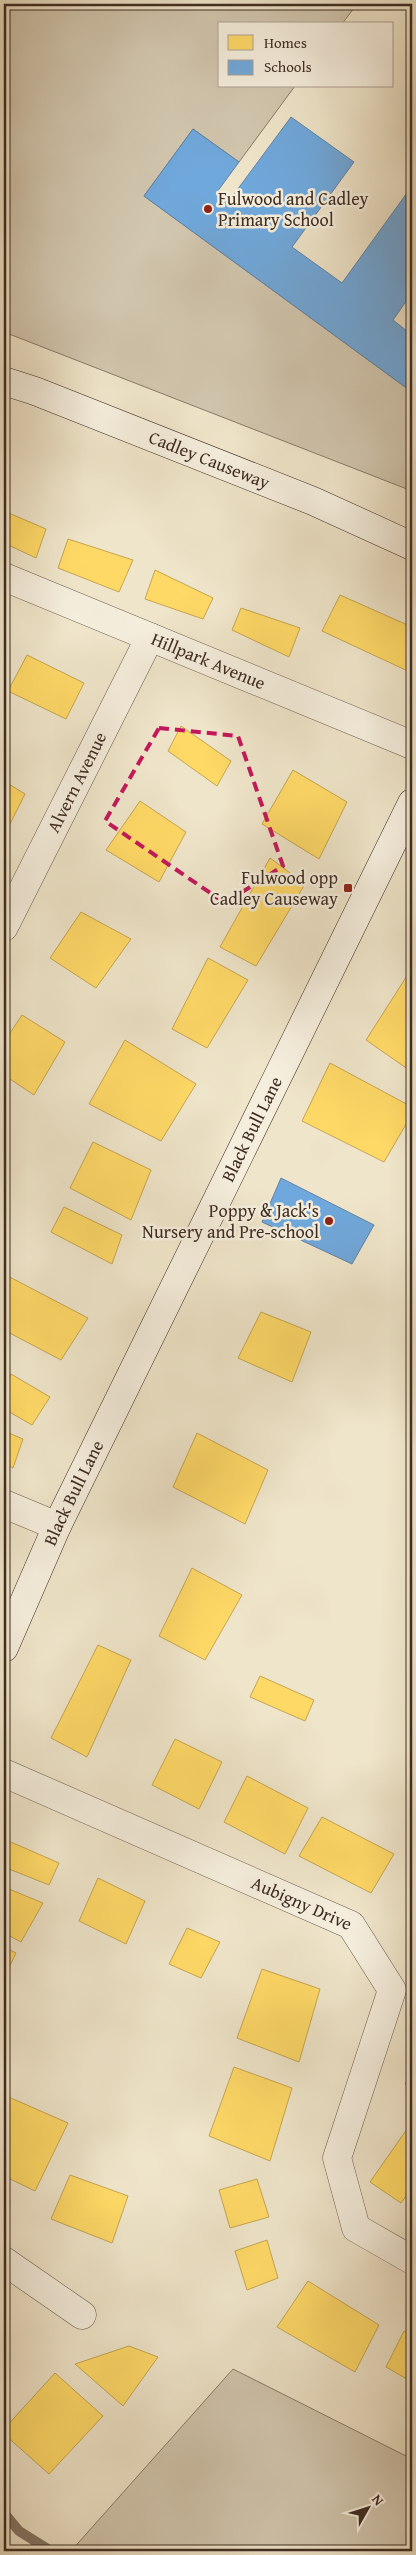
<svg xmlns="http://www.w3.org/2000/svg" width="416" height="2555" font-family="'Gentium Book Plus',serif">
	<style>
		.green { fill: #d1c6ae; stroke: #887a68 }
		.homes { fill: #ffd966; stroke: #c5a552 }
		.schools { fill: #6fa8dc; stroke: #6183a4 }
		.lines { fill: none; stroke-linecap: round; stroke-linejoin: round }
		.stream { stroke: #857665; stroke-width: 10 }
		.street-casing { stroke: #6b5b4d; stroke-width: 29 }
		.secondary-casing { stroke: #3f2d23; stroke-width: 29 }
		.street { stroke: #f5eedd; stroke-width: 28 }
		.secondary { stroke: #f5eedd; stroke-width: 28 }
		.marked { fill: none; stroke: #c2185b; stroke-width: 4; stroke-dasharray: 10 6; stroke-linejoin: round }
		.poi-dot { fill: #8f2418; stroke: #f5eedd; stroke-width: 2 }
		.labels { text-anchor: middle; stroke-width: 5; stroke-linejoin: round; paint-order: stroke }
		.poi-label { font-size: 18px; fill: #3f2d23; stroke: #f5eedd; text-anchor: end }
		.street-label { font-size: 18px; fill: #3f2d23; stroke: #f5eedd }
	</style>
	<rect width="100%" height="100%" fill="#efe5ca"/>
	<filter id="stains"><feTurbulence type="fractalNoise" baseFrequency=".004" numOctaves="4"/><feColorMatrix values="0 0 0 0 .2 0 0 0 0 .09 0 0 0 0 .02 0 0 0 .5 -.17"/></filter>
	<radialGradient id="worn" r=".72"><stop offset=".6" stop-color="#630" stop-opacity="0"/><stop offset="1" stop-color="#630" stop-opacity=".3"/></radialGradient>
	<!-- green -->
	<g class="green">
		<polygon points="4,4 357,4 342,24 220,24 220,86 295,86 239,162 193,129 144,196 412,392 412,491 4,332"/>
		<polygon points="233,2369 412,2459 412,2551 71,2551"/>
	</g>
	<!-- homes -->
	<g class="homes">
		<polygon points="4,511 46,529 36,558 4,543"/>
		<polygon points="68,539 133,560 119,592 58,568"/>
		<polygon points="155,570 213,598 203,619 145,599"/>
		<polygon points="340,595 412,627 412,673 322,631"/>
		<polygon points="241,608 300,628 289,657 232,630"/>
		<polygon points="27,655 84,683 66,719 8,691"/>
		<polygon points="181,726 231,761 217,786 168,751"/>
		<polygon points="293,770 347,802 319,859 262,824"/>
		<polygon points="4,781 25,794 4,836"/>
		<polygon points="140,801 186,832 159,882 106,850"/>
		<polygon points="270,858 305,884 256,966 220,947"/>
		<polygon points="81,912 131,939 96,988 50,958"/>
		<polygon points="208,958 248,980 207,1048 172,1029"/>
		<polygon points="412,968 412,1072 366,1040"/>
		<polygon points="22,1015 65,1042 34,1095 4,1075 4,1042"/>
		<polygon points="125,1040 196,1084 161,1141 89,1104"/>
		<polygon points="330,1063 412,1107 412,1114 384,1162 302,1121"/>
		<polygon points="93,1142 151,1170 131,1220 70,1188"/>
		<polygon points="64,1207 122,1235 112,1264 51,1232"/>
		<polygon points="4,1274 88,1318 61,1360 4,1330"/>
		<polygon points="261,1312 311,1332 292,1382 238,1358"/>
		<polygon points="11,1374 50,1397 32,1425 4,1409 4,1386"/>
		<polygon points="4,1431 23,1439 13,1468 4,1463"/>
		<polygon points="197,1433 268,1470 245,1524 173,1487"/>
		<polygon points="192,1568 242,1595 205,1660 159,1636"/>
		<polygon points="98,1645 131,1660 87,1757 51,1738"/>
		<polygon points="260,1676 314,1700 305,1721 250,1697"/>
		<polygon points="175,1739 222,1762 199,1809 152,1785"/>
		<polygon points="247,1776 308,1808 285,1854 224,1822"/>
		<polygon points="322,1817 394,1854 371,1893 299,1856"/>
		<polygon points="4,1839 59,1863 49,1885 4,1867"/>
		<polygon points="98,1878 145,1901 126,1944 79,1921"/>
		<polygon points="4,1887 43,1903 21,1942 4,1933"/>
		<polygon points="187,1928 220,1942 201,1978 169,1964"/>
		<polygon points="4,1947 16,1953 4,1978"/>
		<polygon points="262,1969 320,1989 299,2062 237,2038"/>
		<polygon points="234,2067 292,2088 270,2161 209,2136"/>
		<polygon points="412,2073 412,2088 405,2084"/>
		<polygon points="4,2095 68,2123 35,2191 4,2176"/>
		<polygon points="412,2122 412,2188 401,2203 370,2182"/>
		<polygon points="70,2175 128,2196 112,2243 51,2219"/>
		<polygon points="257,2179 269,2217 230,2228 219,2190"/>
		<polygon points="267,2240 278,2278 247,2290 235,2251"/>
		<polygon points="308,2281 379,2325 355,2372 277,2327"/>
		<polygon points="404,2331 412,2336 412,2382 386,2367"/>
		<polygon points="129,2346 158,2357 123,2406 75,2364"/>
		<polygon points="55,2373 103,2416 49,2474 4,2434 4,2429"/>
	</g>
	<!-- schools -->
	<g class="schools">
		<polygon points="291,117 354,162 292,247 342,283 412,186 412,293 393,320 412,335 412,392 144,196 193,129 239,162 217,192 229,201"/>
		<polygon points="281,1178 374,1225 352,1264 262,1222"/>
	</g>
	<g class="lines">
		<!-- stream -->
		<polyline class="stream" points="4,2513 19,2531 51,2551"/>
		<defs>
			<g id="street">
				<path id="s1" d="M4,577L412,745"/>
				<path id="s2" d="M4,927L150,637"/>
				<polyline points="4,1504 57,1526"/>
				<path id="s3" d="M4,1773L351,1925L392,1990L337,2158L356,2228L412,2260"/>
				<polyline points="4,2261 82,2315"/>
			</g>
			<g id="secondary">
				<path id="s4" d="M4,381L35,391L313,501L412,546"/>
				<path id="s5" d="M4,1648L57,1526L412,803"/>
			</g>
		</defs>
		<!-- street casing -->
		<use href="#street" class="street-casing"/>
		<!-- secondary casing -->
		<use href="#secondary" class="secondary-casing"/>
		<!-- street -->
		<use href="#street" class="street"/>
		<!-- secondary -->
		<use href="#secondary" class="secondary"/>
	</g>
	<!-- marked area -->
	<path class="marked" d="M159,728L238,736L283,866L225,903L105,821Z"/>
	<!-- markers -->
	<g class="poi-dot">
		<circle cx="208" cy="209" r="5"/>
		<rect x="343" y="883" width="10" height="10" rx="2.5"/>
		<circle cx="329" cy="1221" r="5"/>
	</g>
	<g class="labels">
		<!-- poi labels -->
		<g class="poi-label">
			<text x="218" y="205" text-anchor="start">Fulwood and Cadley<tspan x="218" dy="21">Primary School</tspan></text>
			<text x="338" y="884">Fulwood opp<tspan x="338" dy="21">Cadley Causeway</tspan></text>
			<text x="319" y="1217">Poppy &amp; Jack's<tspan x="319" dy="21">Nursery and Pre-school</tspan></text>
		</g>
		<!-- street labels -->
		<g class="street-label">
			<text dy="6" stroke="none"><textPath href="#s4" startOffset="220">Cadley Causeway</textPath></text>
			<text dy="6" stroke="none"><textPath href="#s1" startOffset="221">Hillpark Avenue</textPath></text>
			<text dy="6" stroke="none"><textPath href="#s2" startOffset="162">Alvern Avenue</textPath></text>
			<text dy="6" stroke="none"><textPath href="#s5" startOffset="575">Black Bull Lane</textPath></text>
			<text dy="6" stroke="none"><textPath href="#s5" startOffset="170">Black Bull Lane</textPath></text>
			<text dy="6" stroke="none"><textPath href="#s3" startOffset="325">Aubigny Drive</textPath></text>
		</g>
	</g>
	<!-- margin -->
	<rect width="416" height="2555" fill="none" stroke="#efe5ca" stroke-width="20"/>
	<rect x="5" y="5" width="406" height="2545" fill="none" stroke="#3f2d23" stroke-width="2.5"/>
	<rect x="10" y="10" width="396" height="2535" fill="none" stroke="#3f2d23"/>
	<!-- legend -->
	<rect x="218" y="22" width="175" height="65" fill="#f5eedd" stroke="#aca193"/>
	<rect x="228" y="35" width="25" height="15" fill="#ffd966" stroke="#aca193"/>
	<text x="264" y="48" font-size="15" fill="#3f2d23">Homes</text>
	<rect x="228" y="60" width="25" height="15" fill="#6fa8dc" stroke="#aca193"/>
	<text x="264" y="72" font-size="15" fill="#3f2d23">Schools</text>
	<!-- north arrow -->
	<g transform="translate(368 2508) rotate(51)" stroke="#f5eedd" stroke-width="4" paint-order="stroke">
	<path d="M0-4L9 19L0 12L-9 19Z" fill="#3f2d23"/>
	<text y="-8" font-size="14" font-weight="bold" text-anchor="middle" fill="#3f2d23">N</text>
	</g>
	<rect width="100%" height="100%" filter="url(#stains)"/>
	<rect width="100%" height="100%" fill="url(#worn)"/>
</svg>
